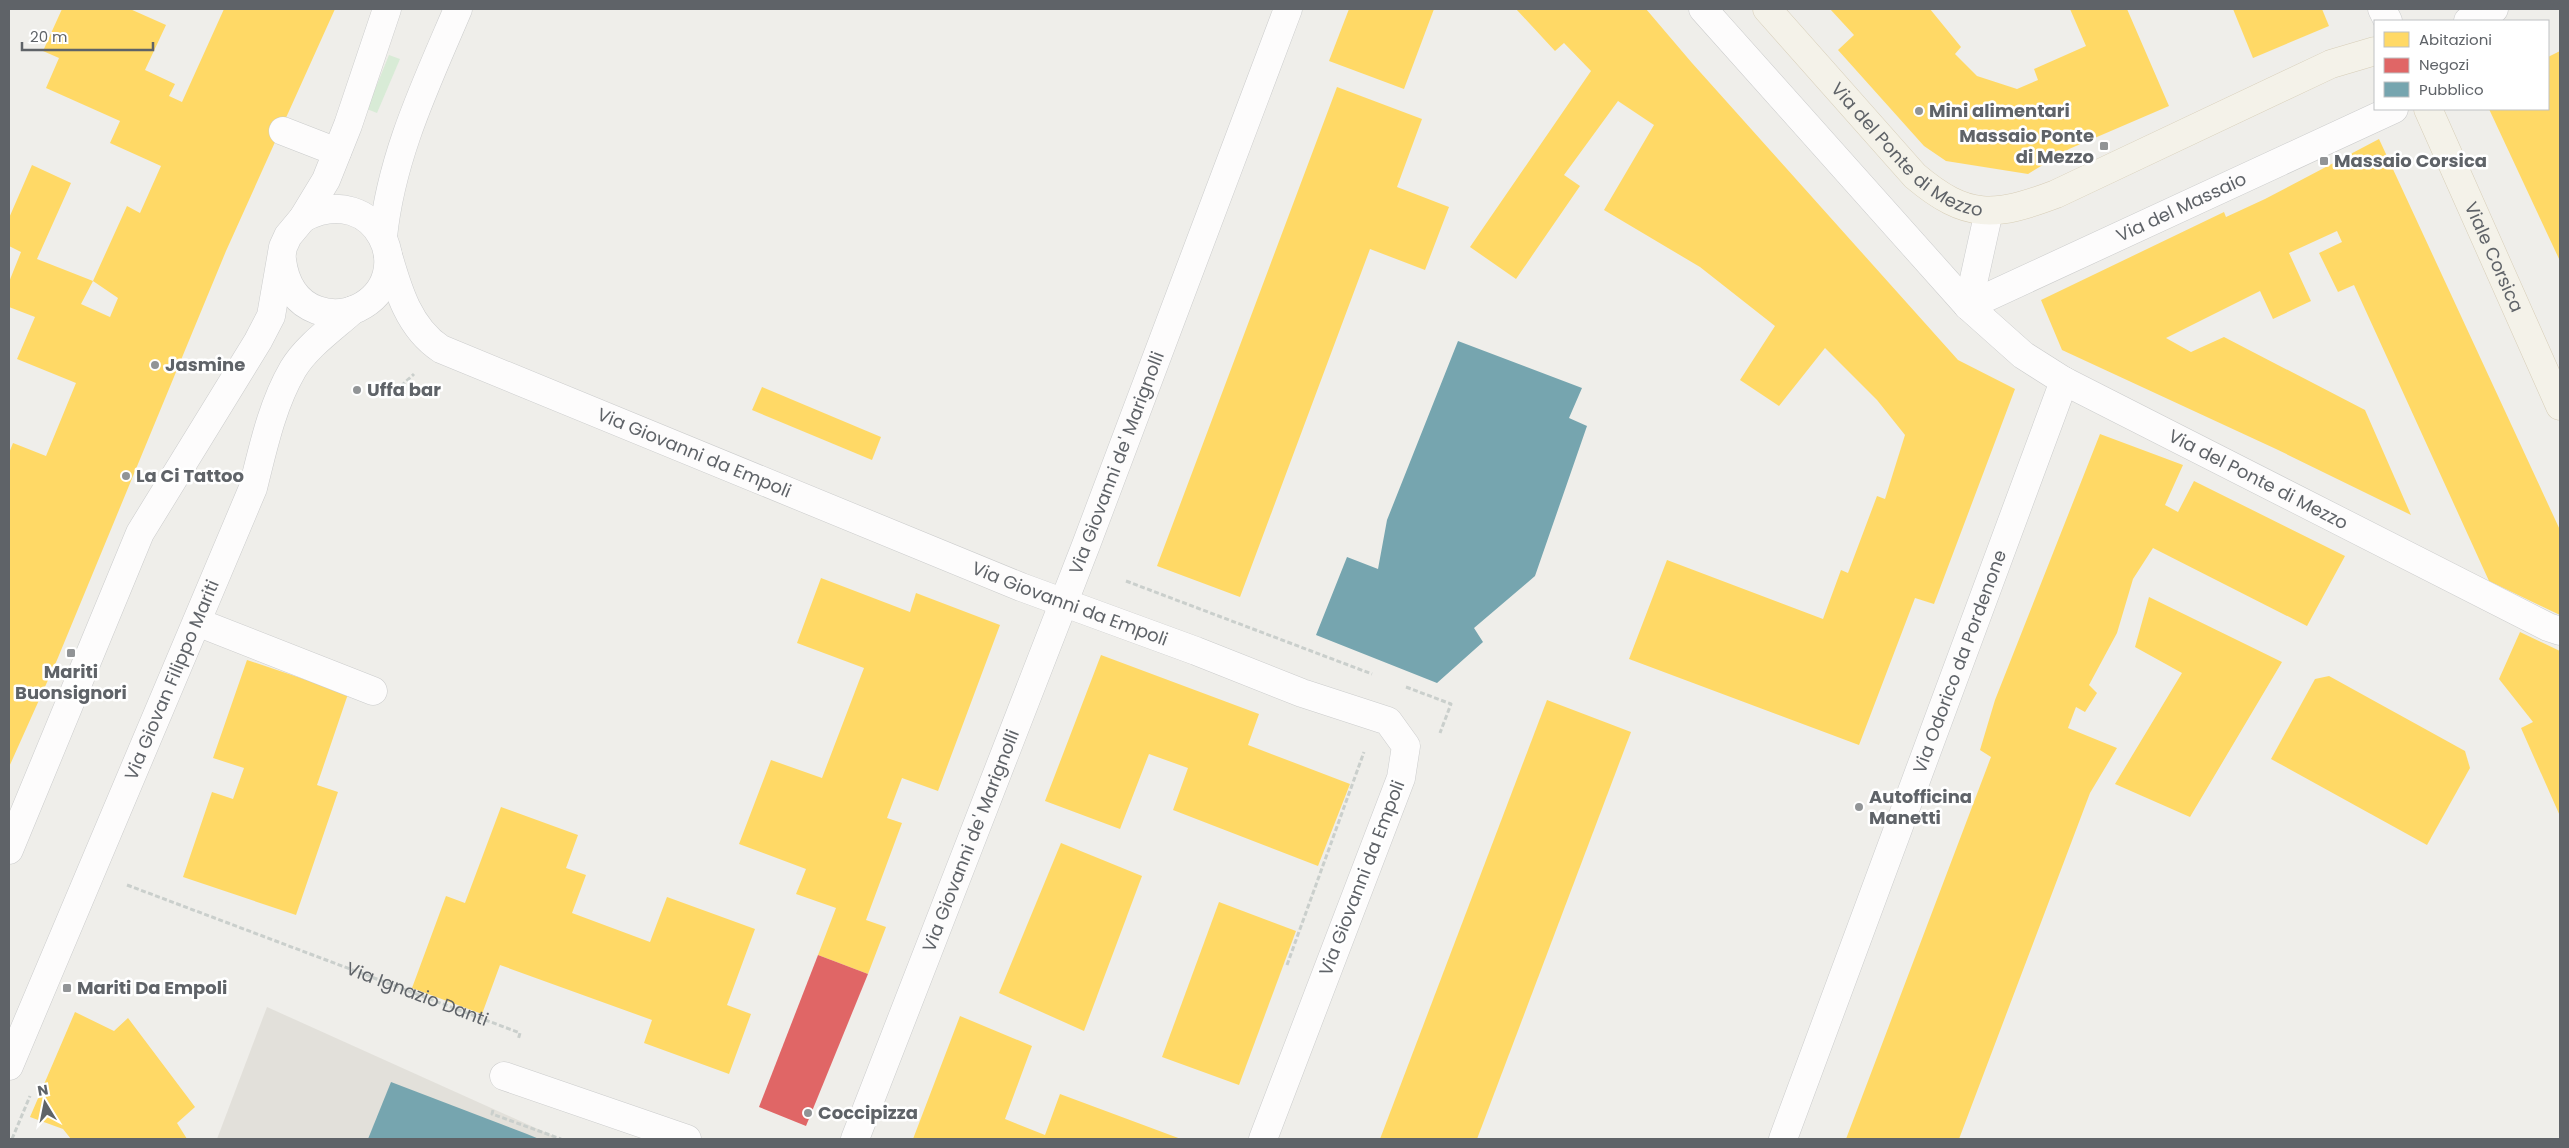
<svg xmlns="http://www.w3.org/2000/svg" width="2569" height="1148" font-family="Poppins,sans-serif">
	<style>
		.education { fill: #e2e0da }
		.green { fill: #d8ebd6 }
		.homes { fill: #ffd966; fill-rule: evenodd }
		.shops { fill: #e06666 }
		.public { fill: #76a5af }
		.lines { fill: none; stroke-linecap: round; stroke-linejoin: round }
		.minor-casing { stroke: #cbcccc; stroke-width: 29 }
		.major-casing { stroke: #d7ceb8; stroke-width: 29 }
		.path { stroke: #cacfcc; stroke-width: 3; stroke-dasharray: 5 2.5; stroke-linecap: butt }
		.minor { stroke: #fdfcfc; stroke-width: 28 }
		.major { stroke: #f4f2e9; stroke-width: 28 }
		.poi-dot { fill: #919496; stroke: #fff; stroke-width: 2 }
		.labels { text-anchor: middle; stroke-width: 5; stroke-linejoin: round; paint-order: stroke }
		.poi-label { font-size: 18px; font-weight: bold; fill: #5f6368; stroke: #fff; text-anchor: start }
		.street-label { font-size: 18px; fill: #5f6368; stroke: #fff }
	</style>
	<rect width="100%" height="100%" fill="#efeeea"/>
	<!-- education -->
	<polygon class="education" points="267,1007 560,1139 217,1139"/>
	<!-- green -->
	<polygon class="green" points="389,55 400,59 377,113 367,109"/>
	<!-- homes -->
	<g class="homes">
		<path d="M62,9H130L166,25L145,70L175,84L169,96L182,102L224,9H335L226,251L57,660L9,767V453L13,443L46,456L76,383L17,359L35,317L9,307V282L21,252L9,246V218L32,165L71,183L37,259L93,281L127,206L140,213L161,166L110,143L120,121L46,88L59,58L43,51ZM93,281L118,298L110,317L81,304Z"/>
		<polygon points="1349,9 1434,9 1404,89 1329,61"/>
		<polygon points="1516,9 1646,9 1692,63 1958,360 2015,389 1934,604 1915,598 1859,745 1629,659 1667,560 1823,619 1841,570 1848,573 1877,496 1885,499 1905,435 1877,400 1825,348 1779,406 1740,380 1775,326 1700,267 1604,210 1654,125 1618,101 1564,175 1580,186 1516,279 1470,247 1591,71 1564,43 1555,51"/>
		<polygon points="1830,9 1930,9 1961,47 1955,54 1977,76 2017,89 2038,80 2034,69 2086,46 2070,9 2127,9 2169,106 2069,149 2028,174 1946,161 1924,146 1838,50 1854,35"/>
		<polygon points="2233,9 2322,9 2329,26 2253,58"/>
		<polygon points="2560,51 2560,261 2489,109 2548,109 2548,57"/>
		<polygon points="1337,87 1422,119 1397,187 1449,207 1425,270 1370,249 1240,597 1157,566"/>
		<polygon points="2379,139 2560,530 2560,615 2489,581 2354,285 2338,292 2319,253 2342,242 2337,231 2289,253 2311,301 2273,319 2260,291 2166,338 2191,352 2224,337 2365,410 2411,515 2276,449 2062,350 2041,300 2224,212 2226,217 2265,199"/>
		<polygon points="762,387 881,437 872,460 752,410"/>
		<polygon points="2100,434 2183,465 2165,505 2178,512 2194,481 2345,556 2307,626 2153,548 2133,579 2117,633 2089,685 2097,693 2085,712 2076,707 2068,728 2117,748 2090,793 1959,1139 1846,1139 1991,757 1980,750 1995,700"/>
		<polygon points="821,578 910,612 916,593 1000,625 938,791 902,778 887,818 902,823 866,920 886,927 868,974 818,955 836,908 796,894 806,869 739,844 771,760 822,778 864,668 797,643"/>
		<polygon points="2149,597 2282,662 2190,817 2115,784 2182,673 2135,647"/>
		<polygon points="2520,632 2560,651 2560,816 2521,728 2533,722 2499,679"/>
		<polygon points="1101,655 1259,714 1248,745 1350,784 1318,866 1173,810 1188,768 1149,754 1120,829 1045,801"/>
		<polygon points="247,660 348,694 317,785 338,792 296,915 183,877 212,792 233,799 244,768 213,758"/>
		<polygon points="2329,676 2465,751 2470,768 2427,845 2271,759 2315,679"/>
		<polygon points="1547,700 1631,732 1477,1139 1380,1139"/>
		<polygon points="501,807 578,835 566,868 586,875 572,913 650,942 667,897 755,929 727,1005 751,1014 729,1074 644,1043 652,1020 500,965 482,1014 412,988 446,896 465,903"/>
		<polygon points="1061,843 1142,876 1084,1031 999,993"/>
		<polygon points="1219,902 1296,931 1239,1085 1162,1057"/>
		<polygon points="75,1012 114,1031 128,1018 195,1107 177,1123 187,1139 71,1139 63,1129 30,1117"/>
		<polygon points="960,1016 1032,1046 1005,1119 1045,1135 1060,1094 1181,1139 913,1139"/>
	</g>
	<!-- shops -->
	<polygon class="shops" points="818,955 868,974 806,1126 759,1107"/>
	<!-- public -->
	<g class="public">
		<polygon points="1458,341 1582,388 1569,418 1587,426 1535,576 1474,628 1483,642 1437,683 1316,635 1347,557 1378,569 1387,520"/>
		<polygon points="391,1082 527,1134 539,1139 368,1139"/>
	</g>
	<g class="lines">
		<defs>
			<g id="minor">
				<path id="s2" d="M1703,9L1968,306L2023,355L2064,381L2548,627L2560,631"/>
				<polyline points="2382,9 2388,21"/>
				<polyline points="2468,21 2494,9"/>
				<polyline points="283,131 337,152"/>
				<path d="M383,237C391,156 427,82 458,9"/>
				<path id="s3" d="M388,255C398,290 409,328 441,349L1021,587L1196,651L1302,693L1388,721L1406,746L1401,778L1263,1139"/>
				<path d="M282,260C285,283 295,302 317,310C331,315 345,314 358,308C421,277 377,179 303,218"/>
				<path id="s4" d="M1968,306L2394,109"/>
				<polyline points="1968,306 1989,211"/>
				<polyline points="197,622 373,691"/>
				<polyline points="9,850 140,533 258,341 271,316 283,247 288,236 303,218 326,180 348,125 387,9"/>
				<path id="s5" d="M9,1066L253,488C263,448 272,405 293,369C307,346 333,328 353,310"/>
				<polyline points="504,1076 687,1139"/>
				<path id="s6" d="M855,1139L1086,545L1288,9"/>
				<path id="s7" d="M1783,1139L2064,381"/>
			</g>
			<g id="major">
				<path id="s8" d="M1767,9L1915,176C1967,220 1995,217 2056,194L2331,64L2375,51"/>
				<path id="s9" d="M2428,109L2560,406"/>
			</g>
		</defs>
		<!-- minor casing -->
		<use href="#minor" class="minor-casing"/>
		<!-- major casing -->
		<use href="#major" class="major-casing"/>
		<!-- path -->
		<g class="path">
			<polyline points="401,386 414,374"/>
			<polyline points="1126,581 1372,674"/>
			<polyline points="1406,687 1451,704 1440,733"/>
			<path id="s1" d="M127,885L520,1033L518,1040"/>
			<polyline points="1287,965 1364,752"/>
			<polyline points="493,1110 492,1114 561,1139"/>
			<polyline points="12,1139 30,1096"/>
		</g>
		<!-- minor -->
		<use href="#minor" class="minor"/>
		<!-- major -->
		<use href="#major" class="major"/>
	</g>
	<!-- markers -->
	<g class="poi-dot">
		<circle cx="1919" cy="111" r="5"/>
		<rect x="2099" y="141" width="10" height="10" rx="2.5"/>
		<rect x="2319" y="156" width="10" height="10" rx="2.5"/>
		<circle cx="155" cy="365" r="5"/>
		<circle cx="357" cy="390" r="5"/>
		<circle cx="126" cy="476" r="5"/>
		<rect x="66" y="648" width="10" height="10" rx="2.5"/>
		<circle cx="1859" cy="807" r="5"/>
		<rect x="62" y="983" width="10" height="10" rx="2.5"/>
		<circle cx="808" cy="1113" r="5"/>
	</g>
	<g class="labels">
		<!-- poi labels -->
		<g class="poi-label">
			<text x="1929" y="117">Mini alimentari</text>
			<text x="2094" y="142" text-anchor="end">Massaio Ponte<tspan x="2094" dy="21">di Mezzo</tspan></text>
			<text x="2334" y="167">Massaio Corsica</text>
			<text x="165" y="371">Jasmine</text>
			<text x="367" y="396">Uffa bar</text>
			<text x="136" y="482">La Ci Tattoo</text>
			<text x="71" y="678" text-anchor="middle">Mariti<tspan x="71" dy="21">Buonsignori</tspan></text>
			<text x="1869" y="803">Autofficina<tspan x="1869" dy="21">Manetti</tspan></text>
			<text x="77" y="994">Mariti Da Empoli</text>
			<text x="818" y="1119">Coccipizza</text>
		</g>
		<!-- street labels -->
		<g class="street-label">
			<text dy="6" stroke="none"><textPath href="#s8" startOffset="201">Via del Ponte di Mezzo</textPath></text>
			<text dy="6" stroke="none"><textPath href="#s4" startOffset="235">Via del Massaio</textPath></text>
			<text dy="6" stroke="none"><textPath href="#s9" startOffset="162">Viale Corsica</textPath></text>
			<text dy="6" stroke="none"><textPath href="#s3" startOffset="384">Via Giovanni da Empoli</textPath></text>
			<text dy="6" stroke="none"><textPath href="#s6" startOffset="725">Via Giovanni de' Marignolli</textPath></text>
			<text dy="6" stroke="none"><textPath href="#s2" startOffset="738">Via del Ponte di Mezzo</textPath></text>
			<text dy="6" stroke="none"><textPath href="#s3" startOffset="789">Via Giovanni da Empoli</textPath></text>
			<text dy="6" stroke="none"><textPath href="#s7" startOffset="509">Via Odorico da Pordenone</textPath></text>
			<text dy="6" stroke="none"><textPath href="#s5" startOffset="419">Via Giovan Filippo Mariti</textPath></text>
			<text dy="6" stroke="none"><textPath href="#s6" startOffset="320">Via Giovanni de' Marignolli</textPath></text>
			<text transform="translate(1362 878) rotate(-69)" y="6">Via Giovanni da Empoli</text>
			<text dy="6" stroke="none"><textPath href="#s1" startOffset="310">Via Ignazio Danti</textPath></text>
		</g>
	</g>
	<!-- border -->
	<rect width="2569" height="1148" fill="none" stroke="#5f6368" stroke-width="20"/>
	<!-- legend -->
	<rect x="2374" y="20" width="175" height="90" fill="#ffffff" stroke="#bfc1c3"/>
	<rect x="2384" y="32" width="25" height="15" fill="#ffd966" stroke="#bfc1c3"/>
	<text x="2419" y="45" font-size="15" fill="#5f6368">Abitazioni</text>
	<rect x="2384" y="58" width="25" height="15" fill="#e06666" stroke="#bfc1c3"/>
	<text x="2419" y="70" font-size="15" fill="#5f6368">Negozi</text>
	<rect x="2384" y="82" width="25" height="15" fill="#76a5af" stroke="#bfc1c3"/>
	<text x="2419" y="95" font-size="15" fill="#5f6368">Pubblico</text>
	<!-- north arrow -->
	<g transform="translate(45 1103) rotate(350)" stroke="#ffffff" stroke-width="4" paint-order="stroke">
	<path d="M0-4L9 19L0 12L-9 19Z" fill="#5f6368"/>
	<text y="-8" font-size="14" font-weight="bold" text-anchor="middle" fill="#5f6368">N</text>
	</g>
	<!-- scale -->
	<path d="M22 42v8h131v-8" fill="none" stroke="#5f6368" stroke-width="2.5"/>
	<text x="30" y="42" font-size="15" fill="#5f6368" stroke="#ffffff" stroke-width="4" paint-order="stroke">20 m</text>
</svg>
